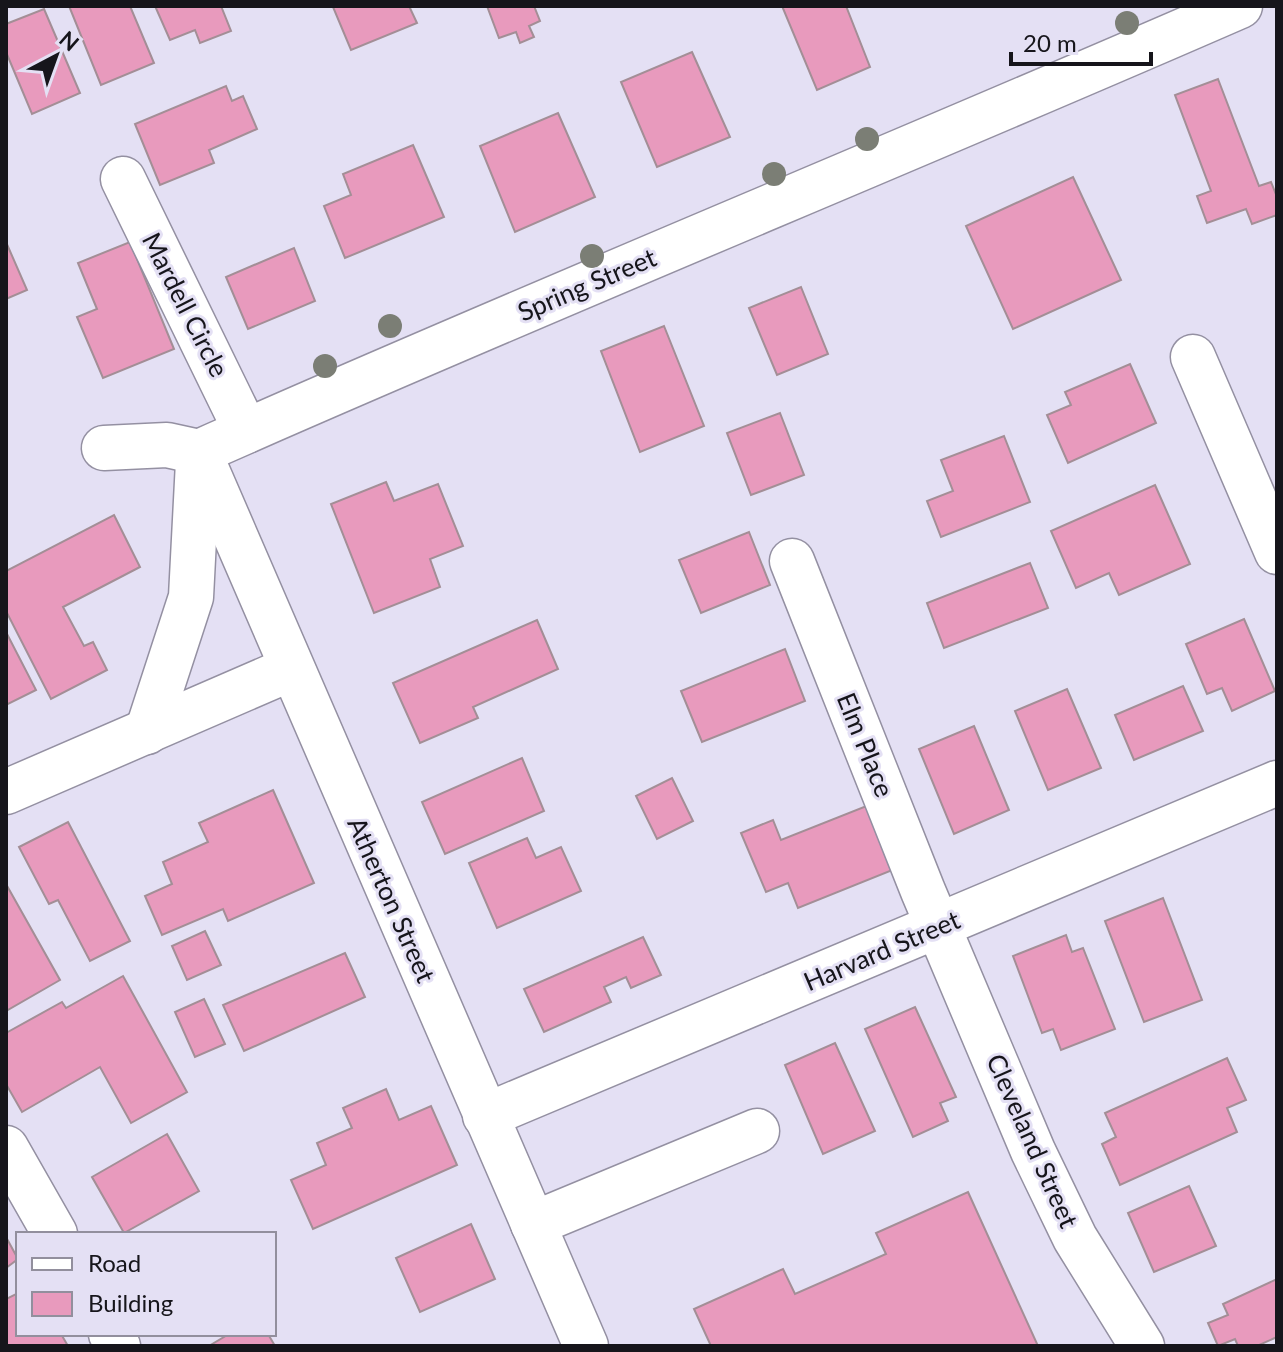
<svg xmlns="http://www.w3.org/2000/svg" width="1283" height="1352" font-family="Lato,sans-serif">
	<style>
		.building { fill: #e89abd; stroke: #a38e96; stroke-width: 2 }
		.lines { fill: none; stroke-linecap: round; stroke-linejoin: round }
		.minor-casing { stroke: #9490a2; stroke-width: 47 }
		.minor { stroke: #fff; stroke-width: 44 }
		.tree { fill: #7b7e75 }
		.labels { text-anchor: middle; stroke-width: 6; stroke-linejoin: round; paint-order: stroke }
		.street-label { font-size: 26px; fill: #16151b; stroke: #e4e0f4 }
	</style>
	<rect width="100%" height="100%" fill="#e4e0f4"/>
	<!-- building -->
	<g class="building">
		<polygon points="69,6 130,6 154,63 101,85"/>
		<polygon points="155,6 221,6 231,31 200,43 195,30 170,40"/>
		<polygon points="409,6 417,23 351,50 333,7"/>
		<polygon points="487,6 534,6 540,21 529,26 534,37 520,43 516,32 499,38"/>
		<polygon points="782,6 846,6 870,67 817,90"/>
		<polygon points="44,9 80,93 32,114 6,52 6,24"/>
		<polygon points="692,52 730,137 657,167 621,82"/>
		<polygon points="1218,79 1259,186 1271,182 1277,197 1277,215 1252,224 1246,209 1207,223 1197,196 1211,191 1175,95"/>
		<polygon points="226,86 232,101 243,96 257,129 209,150 214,163 160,185 135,124"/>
		<polygon points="558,113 595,197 515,232 480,146"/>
		<polygon points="413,145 444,217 345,258 324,206 351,195 343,174"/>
		<polygon points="1073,177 1121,280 1013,329 966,226"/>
		<polygon points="6,242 27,290 6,299"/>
		<polygon points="130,242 174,349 103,378 77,317 97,309 78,263"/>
		<polygon points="294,248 315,301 248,329 226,277"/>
		<polygon points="801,287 828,354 777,375 749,308"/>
		<polygon points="664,326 704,426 640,452 601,351"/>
		<polygon points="1130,364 1156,423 1068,463 1047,415 1071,405 1065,392"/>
		<polygon points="780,413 804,475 751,495 727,433"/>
		<polygon points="1004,436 1030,502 941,537 927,501 953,491 941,460"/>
		<polygon points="386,482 394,501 438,484 463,546 430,559 440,587 374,613 331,504"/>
		<polygon points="1155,485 1190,564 1119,595 1109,573 1076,588 1051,531"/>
		<polygon points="114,515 140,567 63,607 84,646 93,642 107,670 51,699 6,611 6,571"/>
		<polygon points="749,532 770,585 701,613 679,560"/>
		<polygon points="1030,563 1048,608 944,648 927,603"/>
		<polygon points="1244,619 1275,691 1232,711 1222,688 1207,694 1186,644"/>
		<polygon points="537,620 558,669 473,707 478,718 420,743 393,683"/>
		<polygon points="6,632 36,690 6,705"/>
		<polygon points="785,649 805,701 702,742 681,691"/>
		<polygon points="1183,686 1203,731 1134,760 1115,715"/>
		<polygon points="1067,689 1101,768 1048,790 1015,711"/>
		<polygon points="974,726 1009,810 954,834 919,749"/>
		<polygon points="522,758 544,811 445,854 422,802"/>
		<polygon points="672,778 693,821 657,839 636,796"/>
		<polygon points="273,790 314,883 228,921 223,909 162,935 145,896 172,884 163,862 208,842 199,823"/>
		<polygon points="869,805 895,869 798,908 788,883 766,892 741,833 773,820 781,840"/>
		<polygon points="68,822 130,941 90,961 58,900 49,904 19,847"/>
		<polygon points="527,838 536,858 561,847 581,891 497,928 469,863"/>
		<polygon points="6,884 60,980 6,1011"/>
		<polygon points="1163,898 1202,1000 1144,1022 1105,921"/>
		<polygon points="205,931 221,965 187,980 172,946"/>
		<polygon points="1066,935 1072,952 1083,948 1115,1029 1061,1050 1053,1029 1042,1033 1013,956"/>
		<polygon points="643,937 661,975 631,988 626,977 604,987 611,1002 544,1032 524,989"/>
		<polygon points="345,953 365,997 244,1051 223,1005"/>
		<polygon points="123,976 187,1092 131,1123 100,1067 22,1112 6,1084 6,1033 62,1002 66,1008"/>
		<polygon points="204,999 225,1044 195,1057 175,1012"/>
		<polygon points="915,1007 956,1097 940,1103 948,1121 913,1137 865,1029"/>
		<polygon points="835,1043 875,1131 823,1154 785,1065"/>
		<polygon points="1227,1058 1246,1100 1227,1108 1237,1132 1120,1185 1102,1144 1116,1137 1105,1113"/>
		<polygon points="386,1089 399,1120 431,1106 457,1165 313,1229 291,1180 326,1165 317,1143 352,1128 343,1108"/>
		<polygon points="167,1134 199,1191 124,1233 92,1177"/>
		<polygon points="1189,1186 1216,1246 1154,1272 1128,1213"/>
		<polygon points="968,1192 1038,1346 711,1346 694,1309 783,1269 795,1294 886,1254 876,1233"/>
		<polygon points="471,1224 495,1279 420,1312 396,1258"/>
		<polygon points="6,1237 18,1259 6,1268"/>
		<polygon points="1277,1279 1277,1337 1257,1346 1238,1346 1235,1339 1218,1346 1208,1323 1228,1315 1223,1304"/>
		<polygon points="18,1293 18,1334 61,1334 68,1346 6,1346 6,1299"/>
		<polygon points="229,1334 268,1334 275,1346 209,1346"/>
	</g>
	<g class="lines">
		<defs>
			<g id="minor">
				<polyline points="123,179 246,431"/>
				<polyline points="1193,357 1277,552"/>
				<polyline points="104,448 167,445 199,452"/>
				<path d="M199,452C544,299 894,157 1240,6"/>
				<polyline points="199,452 586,1346"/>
				<polyline points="792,561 923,891 1033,1151 1075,1238 1142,1346"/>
				<polyline points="147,732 191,597 198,462"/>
				<polyline points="6,792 290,669"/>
				<polyline points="485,1116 1277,783"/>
				<polyline points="6,1148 55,1234"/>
				<polyline points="533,1224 757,1131"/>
				<polyline points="111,1334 118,1346"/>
			</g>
		</defs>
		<!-- minor casing -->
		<use href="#minor" class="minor-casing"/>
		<!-- minor -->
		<use href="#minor" class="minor"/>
	</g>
	<!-- trees -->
	<g class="tree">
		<circle cx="1127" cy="23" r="12"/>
		<circle cx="867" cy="139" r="12"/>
		<circle cx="774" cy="174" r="12"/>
		<circle cx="592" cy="256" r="12"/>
		<circle cx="390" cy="326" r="12"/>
		<circle cx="325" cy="366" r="12"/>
	</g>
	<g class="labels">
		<!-- street labels -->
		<g class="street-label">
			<text transform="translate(587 285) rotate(-23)" y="9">Spring Street</text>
			<text transform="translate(185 305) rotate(63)" y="9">Mardell Circle</text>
			<text transform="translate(865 745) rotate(68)" y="9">Elm Place</text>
			<text transform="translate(391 900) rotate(66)" y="9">Atherton Street</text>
			<text transform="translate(882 951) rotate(-23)" y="9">Harvard Street</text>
			<text transform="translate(1032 1141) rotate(66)" y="9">Cleveland Street</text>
		</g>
	</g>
	<!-- border -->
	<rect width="1283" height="1352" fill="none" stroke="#16151b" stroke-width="16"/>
	<!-- legend -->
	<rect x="16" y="1232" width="260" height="104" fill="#e4e0f4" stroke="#928f9d" stroke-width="2"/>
	<rect x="32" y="1258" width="40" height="12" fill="#ffffff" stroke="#928f9d" stroke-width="2"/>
	<text x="88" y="1272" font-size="24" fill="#16151b">Road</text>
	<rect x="32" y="1292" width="40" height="24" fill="#e89abd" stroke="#928f9d" stroke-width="2"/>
	<text x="88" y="1312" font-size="24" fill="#16151b">Building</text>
	<!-- north arrow -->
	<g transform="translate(56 56) rotate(41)" stroke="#e4e0f4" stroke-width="6" paint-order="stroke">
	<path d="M0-6L14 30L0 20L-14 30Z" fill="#16151b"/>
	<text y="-12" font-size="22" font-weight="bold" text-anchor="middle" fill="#16151b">N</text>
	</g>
	<!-- scale -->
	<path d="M1011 52v12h140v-12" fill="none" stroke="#16151b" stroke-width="4"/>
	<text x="1023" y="52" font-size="24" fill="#16151b" stroke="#e4e0f4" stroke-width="6" paint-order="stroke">20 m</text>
</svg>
